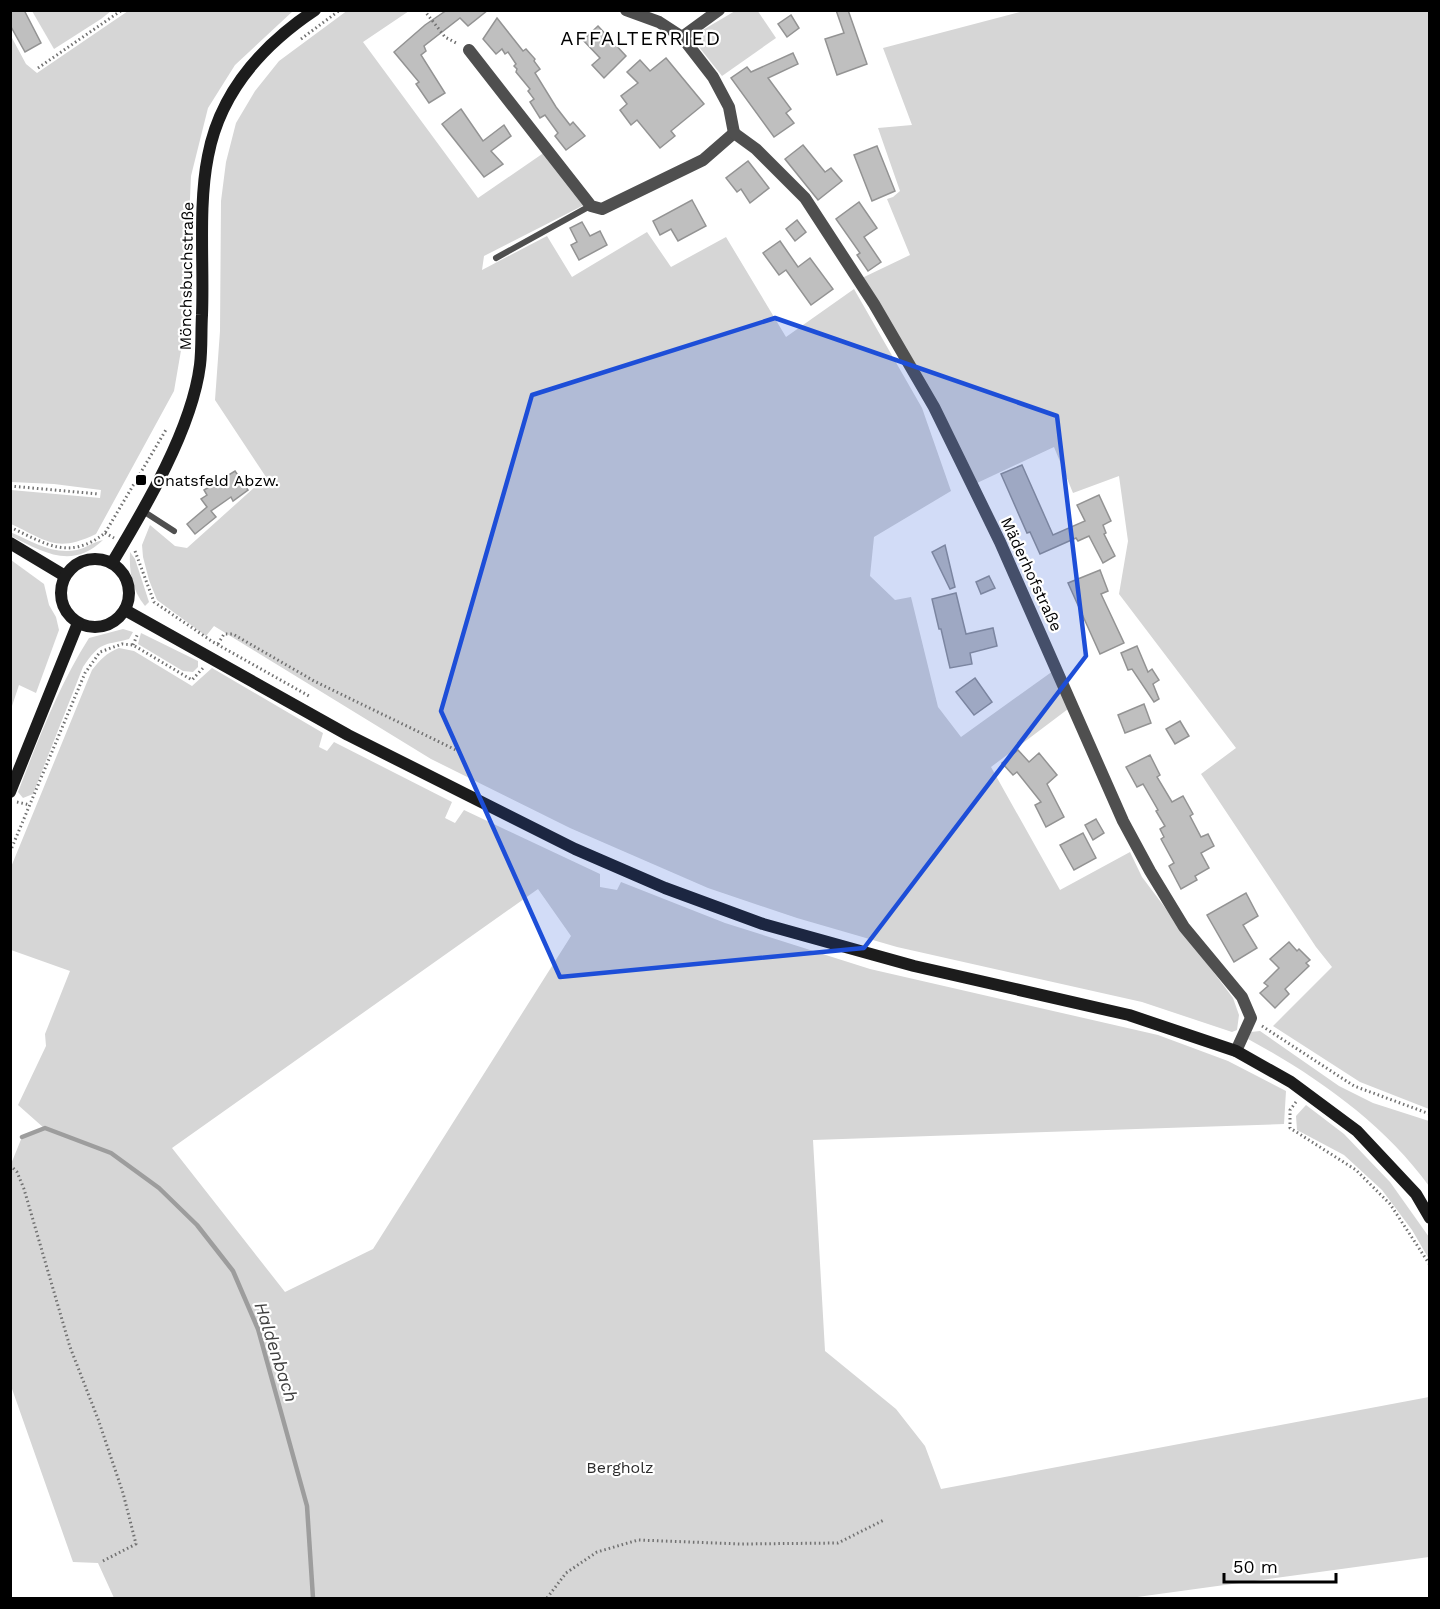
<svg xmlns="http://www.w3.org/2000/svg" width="1440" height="1609" font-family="'Work Sans',sans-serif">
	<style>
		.green { fill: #d6d6d6; fill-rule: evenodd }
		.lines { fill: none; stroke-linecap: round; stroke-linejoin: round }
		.stream { stroke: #9d9d9d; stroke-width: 4.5 }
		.building { fill: #bfbfbf; stroke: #939393; stroke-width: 1.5 }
		.path { stroke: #717171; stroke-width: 3; stroke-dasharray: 1.5 3; stroke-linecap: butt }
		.lane { stroke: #4f4f4f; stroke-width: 6 }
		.street { stroke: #4f4f4f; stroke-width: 12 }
		.secondary { stroke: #1c1c1c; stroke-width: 12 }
		.marked { fill: #1d4ed8; fill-opacity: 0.2; stroke: #1d4ed8; stroke-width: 4.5; stroke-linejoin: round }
		.poi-dot { fill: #000; stroke: #fff; stroke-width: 2 }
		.labels { text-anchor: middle; stroke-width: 4.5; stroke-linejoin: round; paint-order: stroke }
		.street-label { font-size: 16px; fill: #000; stroke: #fff }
		.poi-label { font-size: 16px; fill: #000; stroke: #fff; text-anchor: start }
		.park-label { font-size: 16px; fill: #2d2d2d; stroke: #fff }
		.water-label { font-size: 18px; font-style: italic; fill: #3e3e3e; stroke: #fff }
		.quarter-label { font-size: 20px; letter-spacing: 1.5px; fill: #000; stroke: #fff }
	</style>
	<rect width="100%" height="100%" fill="#fff"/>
	<!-- green -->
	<g class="green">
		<polygon points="348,10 409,11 363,42 478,198 545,152 584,205 484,256 482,270 547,236 572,277 647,232 671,267 726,237 786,337 854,289 922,408 951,491 874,537 870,576 895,600 911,597 938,707 961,737 1053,671 1068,709 991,767 1060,890 1130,852 1142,877 1233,998 1239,1015 1237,1030 1232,1032 1142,1002 897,947 797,918 708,888 570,828 431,759 214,626 206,636 157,600 149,580 143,557 142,545 150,525 175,546 187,548 266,477 215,400 220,331 221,201 226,162 236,123 255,91 279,61"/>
		<polygon points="757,10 776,38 722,76 691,37 735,11"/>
		<polygon points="32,11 111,11 101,19 54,49"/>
		<path d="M128,11H293L235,65L208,108L191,176L184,333L174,391L96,534C56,553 48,541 11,524V490L100,498L101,490L54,484L11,482V36L26,64L37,73Z"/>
		<polygon points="1024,11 1429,11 1429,1109 1360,1082 1273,1026 1332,967 1316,947 1201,774 1236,748 1119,594 1128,541 1119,476 1073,493 1054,447 977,483 862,278 910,255 887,199 893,197 900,191 878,128 912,125 883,48"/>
		<path d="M10,532C32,541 52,555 77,550C86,548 93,542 103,540C72,570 43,552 11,536Z"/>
		<path d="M130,552L135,559L149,602L145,606C132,590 129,572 130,552Z"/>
		<polygon points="11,560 44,584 49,605 56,617 59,630 36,693 19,685 11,709"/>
		<path d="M123,629L133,632L129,639C102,646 101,641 83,667L33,794L23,798L18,792C38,740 59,685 89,638Z"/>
		<polygon points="141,633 198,661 198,667 193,672 183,671 138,644"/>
		<path d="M119,648L134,651L192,686L212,668L323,733L319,747L327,751L334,742L452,802L445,818L455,823L464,810L600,874V887L617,890L621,882L725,923L870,969L1158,1035L1228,1061L1286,1091L1284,1124L813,1140L825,1351L896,1409L925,1446L941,1489L1429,1397V1557L1130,1598H114L98,1563L73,1562L11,1386V1164L22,1137L44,1128L18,1105L46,1046L45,1034L70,971L11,950V867L92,670C100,660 106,653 119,648ZM538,889L571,936L373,1249L285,1292L172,1148Z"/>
		<path d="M1260,1031L1339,1086L1373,1103L1429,1121V1186C1383,1123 1316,1076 1248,1039L1251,1032Z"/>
		<polygon points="1306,1105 1344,1134 1390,1182 1429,1237 1429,1259 1412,1230 1382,1190 1344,1155 1297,1130 1296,1116"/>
	</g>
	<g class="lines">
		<!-- stream -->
		<polyline class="stream" points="22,1137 45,1128 111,1153 159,1188 197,1225 233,1271 258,1329 307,1506 313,1598"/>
	</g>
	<!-- building -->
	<g class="building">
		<polygon points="10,10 24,10 41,43 25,52 10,25"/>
		<polygon points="447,10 488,10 468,26 460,18 424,46 426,51 421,55 445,93 429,103 416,84 419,82 394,52 425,25"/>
		<polygon points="836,10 848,10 867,64 837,75 825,39 844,33"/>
		<polygon points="791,15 799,28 787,37 778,24"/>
		<polygon points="497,18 523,51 526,49 535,59 534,61 540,69 535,73 556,107 570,125 573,122 585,136 566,150 555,136 558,133 545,115 540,118 530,102 534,99 528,91 530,89 516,72 517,69 514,66 516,64 508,52 505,54 502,49 496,54 483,39"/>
		<polygon points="598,26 626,56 604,78 592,65 600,58 583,40"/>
		<polygon points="793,53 798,64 768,78 791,109 786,113 794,123 774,137 731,78 747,67 751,72"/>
		<polygon points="666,58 704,104 671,131 675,136 660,148 637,120 631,125 620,110 627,104 621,96 638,83 627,72 640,60 650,71"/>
		<polygon points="461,109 483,141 504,125 511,136 491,151 503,164 484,177 442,124"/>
		<polygon points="803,145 825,172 831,168 842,181 818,200 785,159"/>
		<polygon points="877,146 895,191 872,201 854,155"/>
		<polygon points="748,161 769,188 750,203 741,189 737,192 726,178"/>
		<polygon points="692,200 706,226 678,241 671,229 660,235 653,221"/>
		<polygon points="859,202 877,228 864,237 881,262 868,271 857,255 860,253 836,219"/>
		<polygon points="797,220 806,232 795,241 786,229"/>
		<polygon points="582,222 590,236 600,231 607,245 579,260 571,245 577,242 570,228"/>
		<polygon points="780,241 798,267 810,258 833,289 811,305 786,270 779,275 763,253"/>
		<polygon points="1022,465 1053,535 1085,521 1077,505 1099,495 1111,521 1103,525 1106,533 1104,534 1115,556 1103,563 1089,536 1078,541 1076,538 1040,554 1030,532 1027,533 1001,474"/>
		<polygon points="235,471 248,490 233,501 231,497 211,511 216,517 195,534 187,524 207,507 201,499 207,495 204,490"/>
		<polygon points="945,545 955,587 950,589 932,552"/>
		<polygon points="1100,570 1108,591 1101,594 1124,643 1100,654 1068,583"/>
		<polygon points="989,576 995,588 981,594 976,582"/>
		<polygon points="956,593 966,634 993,628 997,646 970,653 972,664 950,668 941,629 939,629 932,599"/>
		<polygon points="1137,646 1148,672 1152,669 1159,680 1153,684 1159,699 1154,702 1132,669 1128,670 1121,653"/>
		<polygon points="975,678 992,702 974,715 956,692"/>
		<polygon points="1144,704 1151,723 1125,733 1118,715"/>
		<polygon points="1180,721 1189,736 1175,744 1166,729"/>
		<polygon points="1018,750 1029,762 1039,753 1057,775 1047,784 1064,817 1046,827 1035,805 1041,802 1017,772 1013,775 1002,763"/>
		<polygon points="1150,755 1160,775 1157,777 1172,802 1183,796 1193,814 1190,816 1201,837 1208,834 1214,846 1201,853 1209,868 1195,876 1197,880 1181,889 1169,866 1174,863 1161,839 1164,837 1160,829 1165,826 1156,811 1158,810 1143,784 1137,787 1126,767"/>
		<polygon points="1096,819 1104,833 1093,840 1085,825"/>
		<polygon points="1083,833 1096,858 1074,870 1060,845"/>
		<polygon points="1246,893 1258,916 1243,925 1257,948 1234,962 1207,915"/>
		<polygon points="1289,942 1297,951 1299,949 1310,960 1306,963 1309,966 1285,989 1289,994 1275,1008 1260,993 1268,986 1264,983 1279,968 1270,959"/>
	</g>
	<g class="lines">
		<!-- path -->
		<g class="path">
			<polyline points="424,10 445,37 458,44"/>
			<polyline points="301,39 340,10"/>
			<polyline points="38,68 122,10"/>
			<polyline points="10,486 99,494"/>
			<path d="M10,527C46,544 69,561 105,533L167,428"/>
			<polyline points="105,533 114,538"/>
			<polyline points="135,551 154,602 213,642 309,696"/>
			<polyline points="218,644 224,634 233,634 314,681 456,750"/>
			<polyline points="133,645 138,633"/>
			<polyline points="17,802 30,805"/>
			<polyline points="10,852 85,673 100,652 122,644 133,645 192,680 204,667"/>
			<polyline points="1262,1026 1354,1086 1430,1114"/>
			<polyline points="1296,1102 1290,1110 1290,1128 1356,1170 1390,1204 1430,1265"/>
			<polyline points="10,1165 17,1172 24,1189 70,1347 98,1419 123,1493 136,1544 101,1562"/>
			<polyline points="547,1598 566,1573 597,1552 638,1540 741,1544 838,1543 884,1520"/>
		</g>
		<!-- lane -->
		<g class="lane">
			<polyline points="496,258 590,206"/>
			<polyline points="143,511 174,531"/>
		</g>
		<!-- street -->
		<g class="street">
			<polyline points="626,10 659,22 682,37 713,77 729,107 734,133"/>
			<polyline points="682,37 719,10"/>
			<polyline points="469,50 591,206 602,209 703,160 734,133"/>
			<polyline points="734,133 756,149 805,198 874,304 934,407 1000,542 1123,821 1150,871 1184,927 1242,997 1251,1018 1236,1051"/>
		</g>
		<!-- secondary -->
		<g class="secondary">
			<polyline points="10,543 65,576"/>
			<circle cx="95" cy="593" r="34"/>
			<path d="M112,563C145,508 192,429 200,365C202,349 201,331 202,315C204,264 198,206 208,156C220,92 261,46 315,10"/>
			<polyline points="125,610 348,735 575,849 665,888 763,924 914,966 1129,1015 1236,1051 1291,1082 1357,1131 1416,1194 1430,1218"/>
			<polyline points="10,792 78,623"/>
		</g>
	</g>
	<!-- marked area -->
	<path class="marked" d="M775,318L1057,416L1086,656L864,948L560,977L441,711L532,395Z"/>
	<!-- markers -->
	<rect class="poi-dot" x="135" y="474" width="12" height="12" rx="3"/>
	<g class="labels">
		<!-- street labels -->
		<g class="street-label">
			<text transform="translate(186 276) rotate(-89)" y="6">Mönchsbuchstraße</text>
			<text transform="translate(1032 574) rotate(65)" y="6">Mäderhofstraße</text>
		</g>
		<!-- poi labels -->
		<g class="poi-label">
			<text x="153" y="486">Onatsfeld Abzw.</text>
		</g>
		<!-- park labels -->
		<g class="park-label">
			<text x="620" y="1473">Bergholz</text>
		</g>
		<!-- water labels -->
		<g class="water-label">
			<text transform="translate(276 1352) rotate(72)" y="6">Haldenbach</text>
		</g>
		<!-- quarter labels -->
		<g class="quarter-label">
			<text x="641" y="45">AFFALTERRIED</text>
		</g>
	</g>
	<!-- border -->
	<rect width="1440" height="1609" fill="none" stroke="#000000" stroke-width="24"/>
	<!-- scale -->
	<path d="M1224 1573v9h112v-9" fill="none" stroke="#000000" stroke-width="3"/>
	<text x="1233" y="1573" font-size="18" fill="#000000" stroke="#ffffff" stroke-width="4.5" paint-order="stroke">50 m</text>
</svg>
